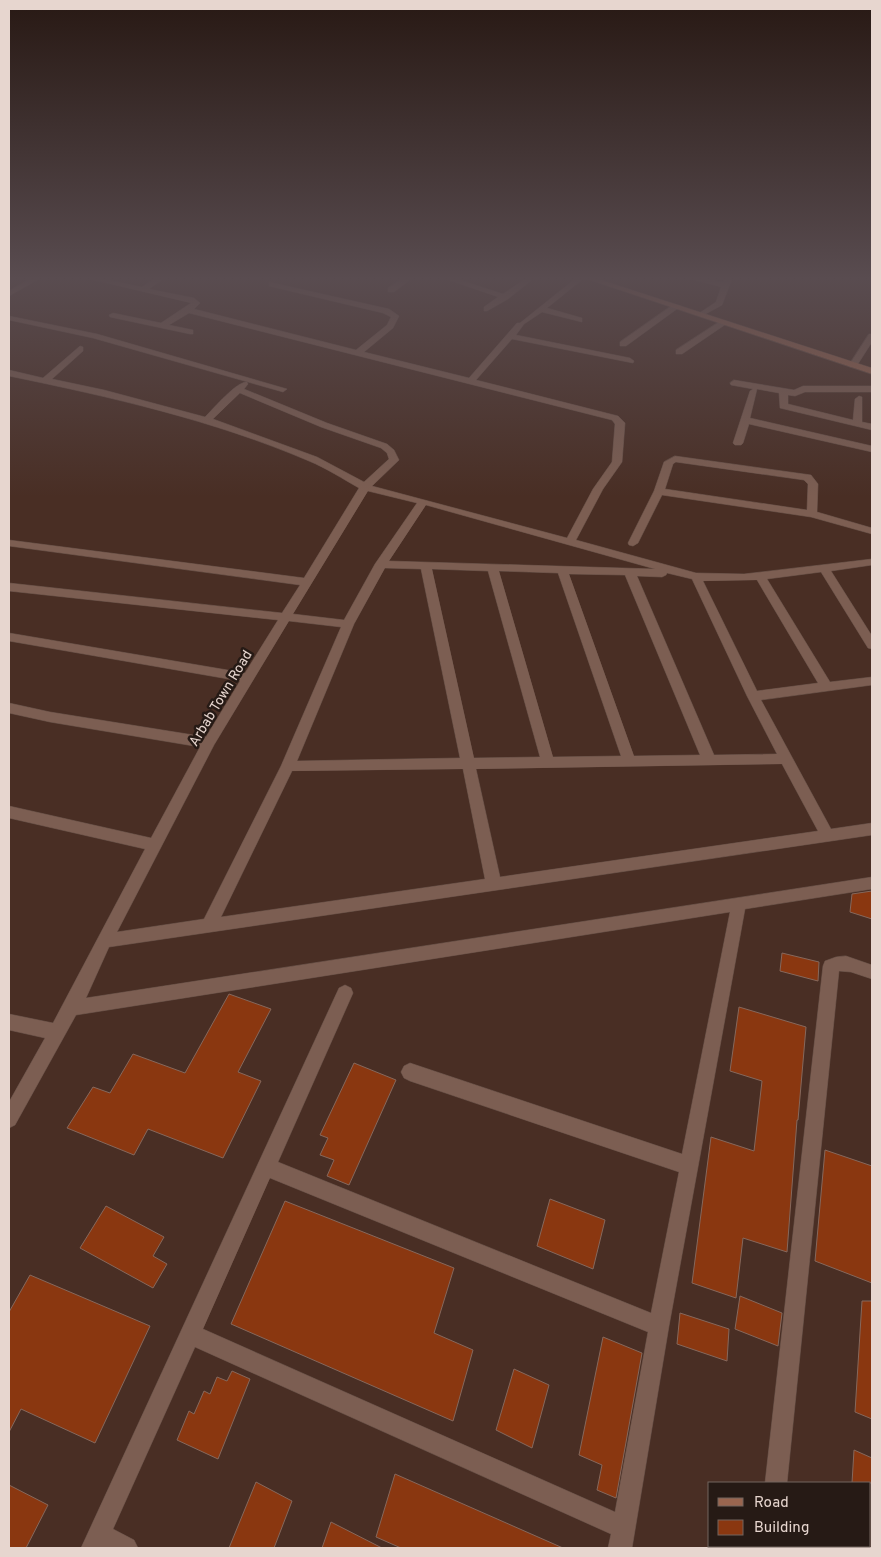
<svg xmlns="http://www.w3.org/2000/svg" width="881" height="1557" font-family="Overpass,sans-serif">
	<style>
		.building { fill: #8a3710; stroke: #86685c }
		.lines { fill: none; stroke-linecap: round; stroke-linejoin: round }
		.street-casing { stroke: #624c43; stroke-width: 1 }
		.secondary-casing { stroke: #624c43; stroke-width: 1 }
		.street { fill: #7c5e52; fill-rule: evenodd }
		.secondary { fill: #99654f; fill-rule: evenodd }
		.labels { text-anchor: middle; stroke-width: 5; stroke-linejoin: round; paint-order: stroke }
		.street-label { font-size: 14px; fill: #e7d6cf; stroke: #261a15 }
	</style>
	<rect width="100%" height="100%" fill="#492e24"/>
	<!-- building -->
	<g class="building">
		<polygon points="872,891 872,919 850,912 852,894"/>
		<polygon points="782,953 819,962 818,981 780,971"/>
		<polygon points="229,994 271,1009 238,1072 261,1081 223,1158 148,1129 134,1155 67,1128 93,1087 110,1093 133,1054 185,1073"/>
		<polygon points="739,1007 806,1027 798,1120 797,1120 787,1252 743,1238 736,1298 692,1283 711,1137 754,1151 762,1081 730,1071"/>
		<polygon points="354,1063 396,1080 349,1185 327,1176 334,1160 320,1155 328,1138 320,1135"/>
		<polygon points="825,1150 872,1166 872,1283 815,1261"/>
		<polygon points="550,1199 605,1220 593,1269 537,1246"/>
		<polygon points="285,1201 454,1268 434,1333 473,1350 453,1421 231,1324"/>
		<polygon points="106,1206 164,1237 153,1256 167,1264 153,1288 80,1248"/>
		<polygon points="30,1275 150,1326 95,1443 21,1409 9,1432 9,1312"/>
		<polygon points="740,1296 782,1313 778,1346 735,1329"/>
		<polygon points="862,1301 872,1301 872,1419 855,1412"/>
		<polygon points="680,1313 729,1329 727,1361 677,1344"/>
		<polygon points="603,1337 642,1353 616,1498 597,1490 602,1465 579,1455"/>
		<polygon points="514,1369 549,1385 532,1448 496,1430"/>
		<polygon points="232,1371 250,1379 218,1459 177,1440 189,1411 194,1414 204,1391 210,1394 217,1377 227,1381"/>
		<polygon points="854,1450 872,1458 872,1483 852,1483"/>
		<polygon points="395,1474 563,1548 401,1548 376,1537"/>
		<polygon points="256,1482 292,1501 274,1548 229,1548"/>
		<polygon points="9,1485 48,1505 26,1548 9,1548"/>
		<polygon points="331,1522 382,1548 322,1548"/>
	</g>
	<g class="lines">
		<defs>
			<g id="street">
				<polygon points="30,279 39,279 9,296 9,291"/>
				<path d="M90,279H103L142,287L154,279H163L149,289L194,298L200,303L194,309L356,350L387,325L391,317L383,313L269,286V282L389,309L399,316L393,328L364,352L469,378L517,323H520L575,279H583L547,308L582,318V322L542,312L524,324L516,335L630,358L634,361L633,363L512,339L476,380L618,416L625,423L622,462L603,489L576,540L696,573L744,574L872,559V565L831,571L872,636V649L868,648L821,572L767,579L830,682L872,677V685L761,700L831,829L872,823V835L109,947L86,998L872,877V889L745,909L669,1326L632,1548H608L611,1534L195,1347L113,1529L134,1540L138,1548H81L339,988L345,985L351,988L353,993L278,1162L651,1313L679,1172L410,1081L404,1078L401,1072L404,1066L410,1063L682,1154L730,912L76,1015L15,1125L9,1128V1102L45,1038L9,1030V1014L53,1023L145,849L9,818V806L151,838L200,747L50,722L9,713V703L50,712L206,737L240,681L9,641V633L245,673L278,620L9,591V583L282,613L300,585L9,546V540L304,578L359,488C343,479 326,468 309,461C213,420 111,397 9,376V370L43,378L80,346L83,347V351L52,379L104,390L205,417C214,408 237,381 247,382L248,384L244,389L327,423L387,444L394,450L399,460L372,486L567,538L593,489L612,462L615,424L612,420L189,313L169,325L193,330V334H190L110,317L109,315L113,313L161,323L191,303ZM240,393L321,427L381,448L387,453L389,459L364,482L317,457L213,419ZM368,491L417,503L375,564L344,620L293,614ZM426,505L655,569L389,561ZM385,568L421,569L460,758L297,761L354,624ZM432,569L488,571L540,757L474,758ZM499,571L558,573L621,756L553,757ZM667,573L692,579L747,696L777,754L714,755L637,576L662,577L666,575ZM569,574L625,575L700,755L634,756ZM757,580L818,683L757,691L703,581ZM289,621L341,627L281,766L204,919L117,932L214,745ZM782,764L818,831L500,877L476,769ZM463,769L485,879L221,917L292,771ZM270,1178L648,1332L615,1512L203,1329Z"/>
				<polygon points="402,279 411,279 394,292 388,292 388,288"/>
				<polygon points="446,279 457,279 503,294 525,279 533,279 508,299 487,311 484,311 484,307 498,297"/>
				<polygon points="691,279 705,279 723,282 724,279 732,279 722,305 702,316 698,314 716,302 721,287"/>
				<polygon points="674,304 681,306 626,346 620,346 620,342"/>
				<polygon points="9,316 97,334 287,389 283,392 93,338 9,320"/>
				<polygon points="722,320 729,322 682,354 676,354 676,350"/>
				<polygon points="869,334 872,334 872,342 856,367 850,367 849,365"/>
				<polygon points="734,380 794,390 803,386 872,386 872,392 805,392 795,396 788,395 788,404 853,420 855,399 859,396 862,397 862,422 872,424 872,430 780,408 779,393 757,389 750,418 872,446 872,452 749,424 743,443 741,445 735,445 733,443 750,391 753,389 731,385 730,383"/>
				<path d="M675,456L811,475L818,484L817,512L872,528V534L811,517L662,495L638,543L633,546L629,545L628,543L654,491L664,462ZM676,462L804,480L808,484L807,510L665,489L673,464Z"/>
				<polygon points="846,956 872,965 872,979 851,972 839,971 787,1483 765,1483 823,966 825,961 836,957"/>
				<rect x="757" y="1546" width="24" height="2"/>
			</g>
			<polygon id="secondary" points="587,279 598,279 872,368 872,374"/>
		</defs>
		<!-- street casing -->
		<use href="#street" class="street-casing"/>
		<!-- secondary casing -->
		<use href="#secondary" class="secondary-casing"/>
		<!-- street -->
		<use href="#street" class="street"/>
		<!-- secondary -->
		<use href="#secondary" class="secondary"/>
	</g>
	<!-- sky -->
	<linearGradient id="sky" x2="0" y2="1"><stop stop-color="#281914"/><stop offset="0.56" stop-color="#594c50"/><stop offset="1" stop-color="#594c50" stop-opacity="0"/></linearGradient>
	<rect width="881" height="497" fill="url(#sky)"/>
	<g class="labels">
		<!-- street labels -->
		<g class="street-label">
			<text transform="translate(220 698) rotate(-59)" y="5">Arbab Town Road</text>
		</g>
	</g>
	<!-- border -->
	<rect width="881" height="1557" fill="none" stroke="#e7d6cf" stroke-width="20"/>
	<!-- legend -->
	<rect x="708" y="1482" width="162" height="65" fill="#261a15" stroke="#73655f"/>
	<rect x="718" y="1498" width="25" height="8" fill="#99654f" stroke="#73655f"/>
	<text x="754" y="1507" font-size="15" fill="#e7d6cf">Road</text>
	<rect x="718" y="1520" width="25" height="15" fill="#8a3710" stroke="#73655f"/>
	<text x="754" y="1532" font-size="15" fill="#e7d6cf">Building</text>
</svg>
